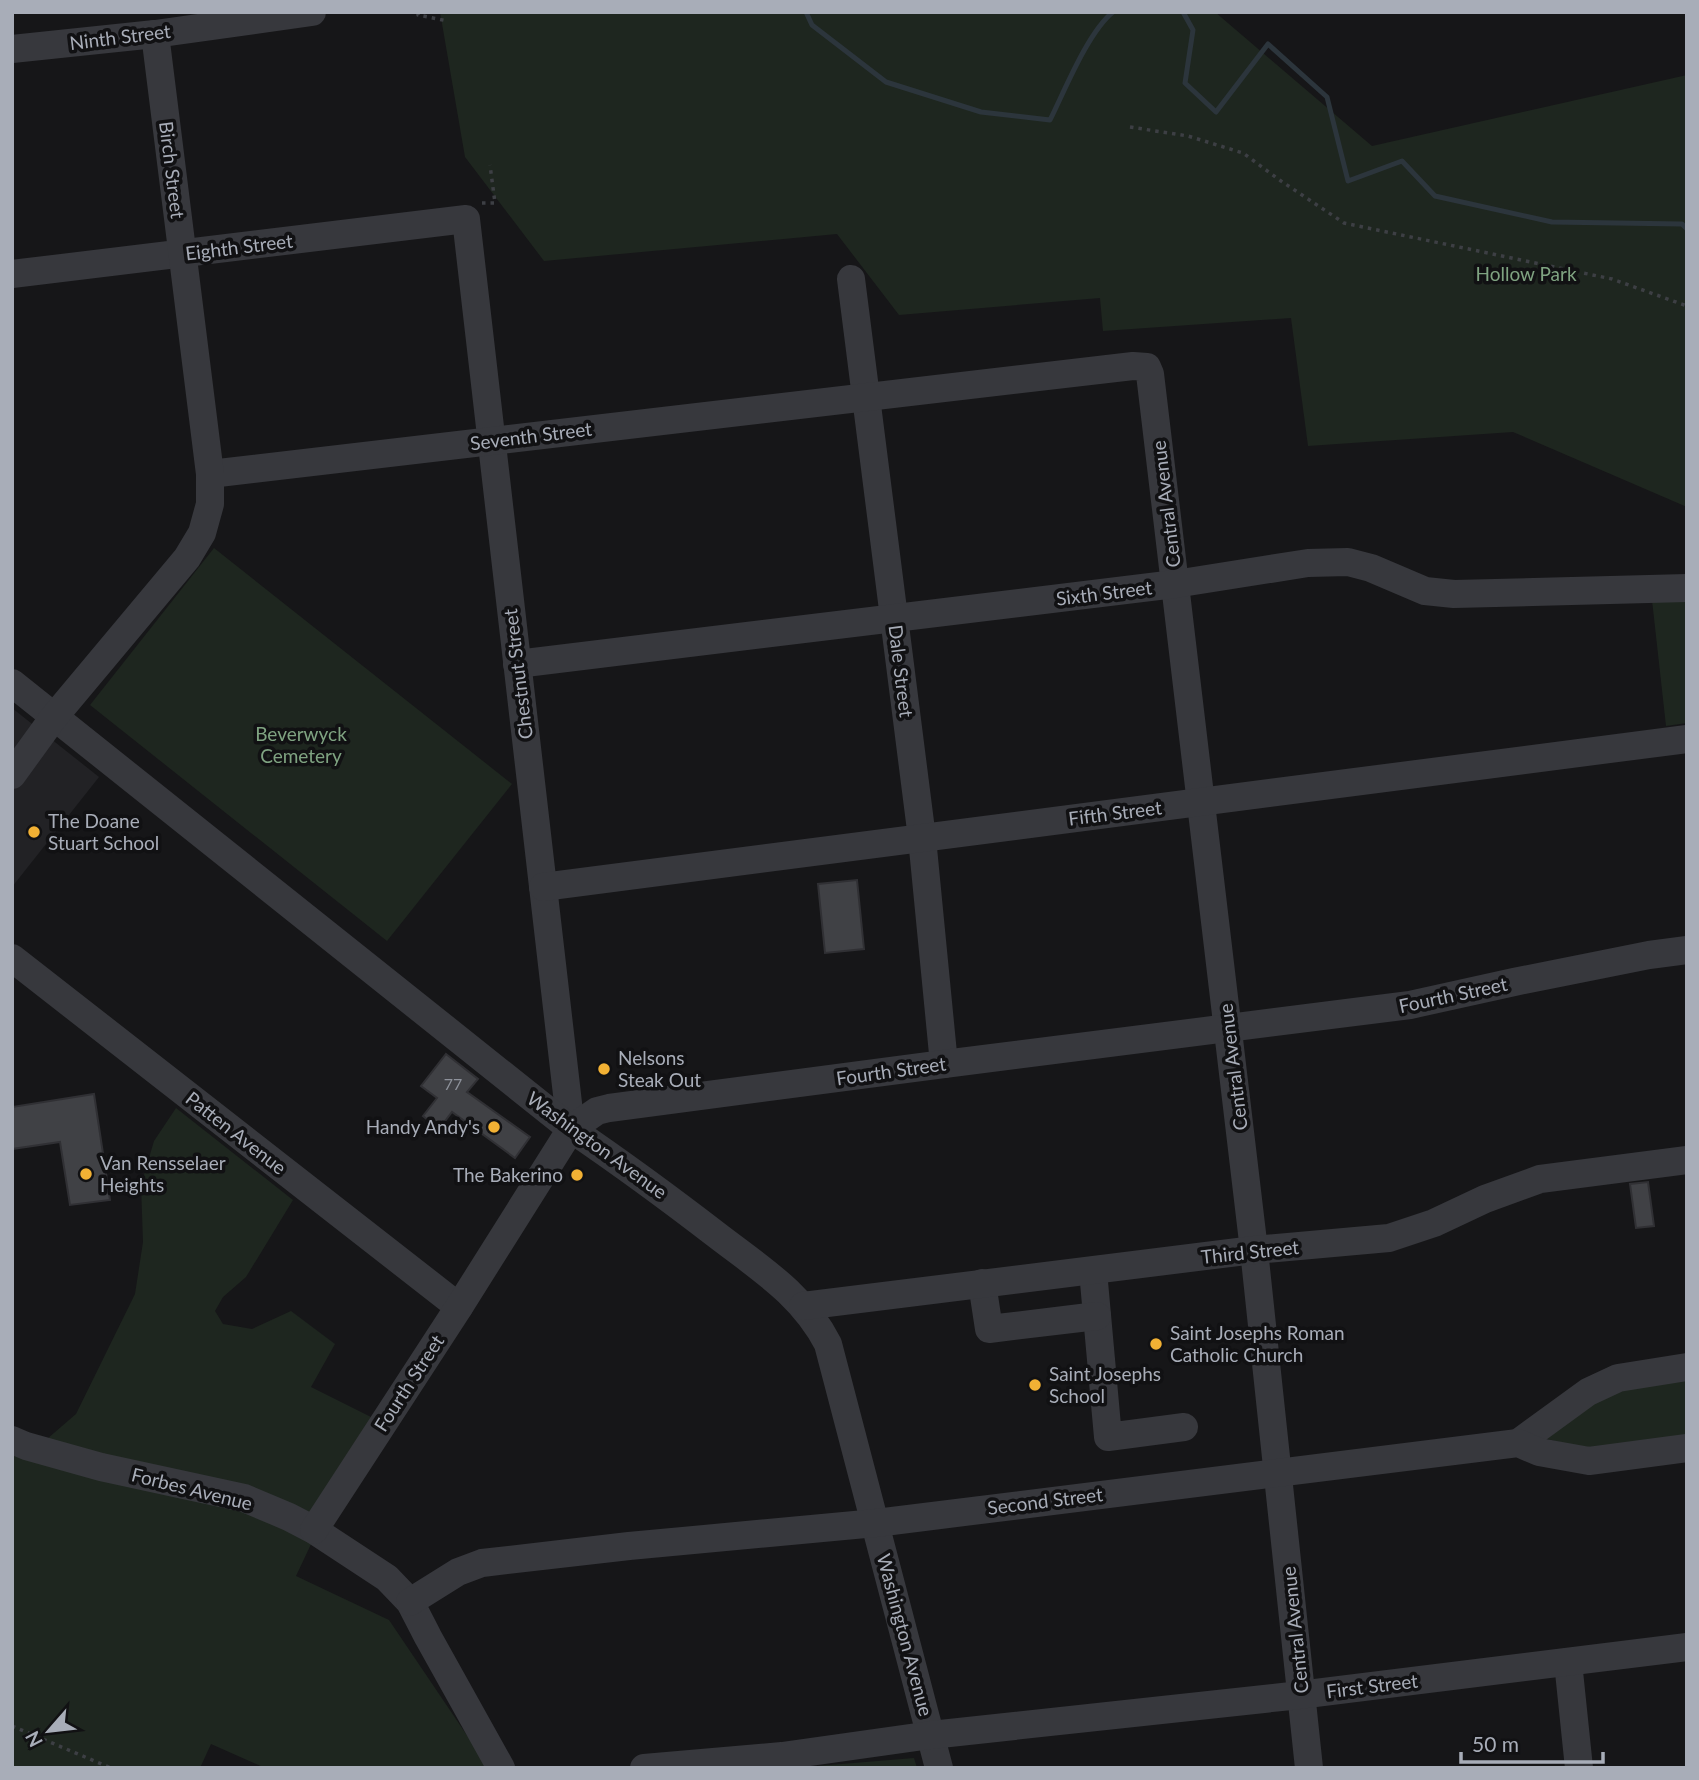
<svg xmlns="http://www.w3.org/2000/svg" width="1699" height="1780" font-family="Lato,sans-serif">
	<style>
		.built { fill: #222225 }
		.green { fill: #1e261f }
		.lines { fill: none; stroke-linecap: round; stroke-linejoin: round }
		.stream { stroke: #2c353c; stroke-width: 5 }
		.building { fill: #404145; stroke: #303034; stroke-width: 2 }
		.path { stroke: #3d3f44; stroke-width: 3.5; stroke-dasharray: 3.5 5; stroke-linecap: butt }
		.minor { stroke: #37383d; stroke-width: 28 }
		.poi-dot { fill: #f2b134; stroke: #111113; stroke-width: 2.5 }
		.labels { text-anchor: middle; stroke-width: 7; stroke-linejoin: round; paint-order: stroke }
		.number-label { font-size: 16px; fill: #8e929b }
		.street-label { font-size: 19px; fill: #a8adb8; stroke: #111113 }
		.park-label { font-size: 19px; fill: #7fa381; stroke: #111113 }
		.poi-label { font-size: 19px; fill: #a8adb8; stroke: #111113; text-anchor: start }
	</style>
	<rect width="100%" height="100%" fill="#161618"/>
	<!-- built -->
	<polygon class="built" points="12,708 99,777 12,887"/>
	<!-- green -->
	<g class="green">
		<polygon points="440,12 1215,12 1372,146 1687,75 1687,507 1513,432 1308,446 1291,318 1103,331 1100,298 899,315 837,234 544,261 465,157"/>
		<polygon points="214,548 512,784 387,941 90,705"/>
		<polygon points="1687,596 1687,723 1666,726 1652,600"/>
		<polygon points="176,1108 293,1200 246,1277 223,1297 215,1311 223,1324 252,1329 291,1311 335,1344 311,1387 371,1417 296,1576 389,1620 489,1768 265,1768 211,1744 200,1768 12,1768 12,1430 47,1439 76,1414 135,1294 143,1242 141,1185 154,1141"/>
		<polygon points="1687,1376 1687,1437 1588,1449 1543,1438 1602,1393"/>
		<polygon points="914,1758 917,1768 793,1768"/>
	</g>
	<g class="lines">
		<!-- stream -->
		<g class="stream">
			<path d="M806,12L812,25L886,82L981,112L1050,120C1065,90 1088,32 1113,12"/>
			<polyline points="1183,12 1193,30 1185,83 1216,112 1268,44 1327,97 1348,181 1402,161 1435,196 1552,222 1682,224 1687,229"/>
		</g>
	</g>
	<!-- building -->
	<g class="building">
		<polygon points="857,880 864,949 825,953 818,884"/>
		<polygon points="446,1054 478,1079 467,1092 530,1137 515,1158 452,1112 439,1129 423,1116 437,1098 421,1086"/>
		<polygon points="94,1094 110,1200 70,1205 60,1142 12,1149 12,1107"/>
		<polygon points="1648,1182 1654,1226 1636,1228 1630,1184"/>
	</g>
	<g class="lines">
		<!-- path -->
		<g class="path">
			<polyline points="418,12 418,15 448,21"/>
			<polyline points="1130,127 1188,136 1243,153 1281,181 1344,223 1612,279 1687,306"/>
			<polyline points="482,203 495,203 490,165"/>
			<polyline points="12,1726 111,1768"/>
		</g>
		<!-- minor -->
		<g class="minor">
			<polyline points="12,49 155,34 312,12"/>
			<polyline points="12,274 466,219 571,1129"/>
			<polyline points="851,279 922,838 944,1064"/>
			<polyline points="210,474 1133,366 1147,367 1150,374 1254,1250 1309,1768"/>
			<polyline points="517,664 1175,584 1308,563 1348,562 1371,568 1425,591 1454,594 1687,588"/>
			<path d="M12,683L571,1129C621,1163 670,1199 718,1236C761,1269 803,1295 828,1344L939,1768"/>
			<polyline points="12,775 54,717 187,558 202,533 210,504 210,474 155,34"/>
			<polyline points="543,887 1687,739"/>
			<polyline points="12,958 459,1307"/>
			<polyline points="1093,1271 1108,1437 1184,1427"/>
			<polyline points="982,1283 989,1329 1097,1316"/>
			<polyline points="803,1306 1254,1250 1389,1238 1434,1223 1485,1199 1540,1179 1687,1160"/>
			<polyline points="12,1440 26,1446 101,1467 244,1498 289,1517 314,1530 387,1578 410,1602 428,1637 501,1768"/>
			<polyline points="1518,1443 1588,1392 1618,1378 1687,1367"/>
			<polyline points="314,1530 459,1307 571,1129 597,1111 609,1108 944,1064 1410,1005 1514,982 1649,955 1687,950"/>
			<polyline points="410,1602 458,1572 482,1563 629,1546 876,1523 1518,1443 1539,1452 1589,1461 1687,1448"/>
			<polyline points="1568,1662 1579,1768"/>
			<polyline points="644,1768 782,1756 931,1735 1291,1696 1687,1647"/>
		</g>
	</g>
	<!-- markers -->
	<g class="poi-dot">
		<circle cx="34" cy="832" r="7"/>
		<circle cx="604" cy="1069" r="7"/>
		<circle cx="494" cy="1127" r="7"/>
		<circle cx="86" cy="1174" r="7"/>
		<circle cx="577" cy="1175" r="7"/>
		<circle cx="1156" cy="1344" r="7"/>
		<circle cx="1035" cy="1385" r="7"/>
	</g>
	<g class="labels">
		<!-- number labels -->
		<g class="number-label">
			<text x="453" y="1090">77</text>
		</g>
		<!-- street labels -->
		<g class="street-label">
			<text transform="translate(120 37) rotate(-7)" y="7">Ninth Street</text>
			<text transform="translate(172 170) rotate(83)" y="7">Birch Street</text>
			<text transform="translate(239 247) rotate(-7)" y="7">Eighth Street</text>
			<text transform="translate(531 436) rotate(-7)" y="7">Seventh Street</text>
			<text transform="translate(1166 504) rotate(-97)" y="7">Central Avenue</text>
			<text transform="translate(1104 593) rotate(-7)" y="7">Sixth Street</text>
			<text transform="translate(901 671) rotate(83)" y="7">Dale Street</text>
			<text transform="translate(518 674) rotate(-97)" y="7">Chestnut Street</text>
			<text transform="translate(1115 813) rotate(-7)" y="7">Fifth Street</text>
			<text transform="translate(1453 995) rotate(-12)" y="7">Fourth Street</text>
			<text transform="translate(1233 1067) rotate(-97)" y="7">Central Avenue</text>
			<text transform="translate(891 1071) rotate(-8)" y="7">Fourth Street</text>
			<text transform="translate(236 1133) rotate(38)" y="7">Patten Avenue</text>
			<text transform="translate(597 1145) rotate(36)" y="7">Washington Avenue</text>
			<text transform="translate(1250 1252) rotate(-6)" y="7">Third Street</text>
			<text transform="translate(409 1383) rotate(-57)" y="7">Fourth Street</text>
			<text transform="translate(192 1489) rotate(14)" y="7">Forbes Avenue</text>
			<text transform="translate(1045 1501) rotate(-7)" y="7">Second Street</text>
			<text transform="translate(1295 1630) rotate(-96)" y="7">Central Avenue</text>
			<text transform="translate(905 1635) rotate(75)" y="7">Washington Avenue</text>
			<text transform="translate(1372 1686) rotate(-7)" y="7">First Street</text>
		</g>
		<!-- park labels -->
		<g class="park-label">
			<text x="1526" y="281">Hollow Park</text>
			<text x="301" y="741">Beverwyck<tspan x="301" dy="22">Cemetery</tspan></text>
		</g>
		<!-- poi labels -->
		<g class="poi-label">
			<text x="48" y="828">The Doane<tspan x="48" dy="22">Stuart School</tspan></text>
			<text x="618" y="1065">Nelsons<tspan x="618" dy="22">Steak Out</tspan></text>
			<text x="480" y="1134" text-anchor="end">Handy Andy's</text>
			<text x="100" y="1170">Van Rensselaer<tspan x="100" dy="22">Heights</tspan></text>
			<text x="563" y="1182" text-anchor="end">The Bakerino</text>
			<text x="1170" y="1340">Saint Josephs Roman<tspan x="1170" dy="22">Catholic Church</tspan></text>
			<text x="1049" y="1381">Saint Josephs<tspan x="1049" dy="22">School</tspan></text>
		</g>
	</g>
	<!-- border -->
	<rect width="1699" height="1780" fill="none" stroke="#a8adb8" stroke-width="28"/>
	<!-- north arrow -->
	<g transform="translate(49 1731) rotate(242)" stroke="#111113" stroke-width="5" paint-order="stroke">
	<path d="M0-5L12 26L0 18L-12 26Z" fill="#a8adb8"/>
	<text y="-10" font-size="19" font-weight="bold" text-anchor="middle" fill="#a8adb8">N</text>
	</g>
	<!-- scale -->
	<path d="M1461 1752v10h142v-10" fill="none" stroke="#a8adb8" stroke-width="3.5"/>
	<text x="1472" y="1752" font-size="21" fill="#a8adb8" stroke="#111113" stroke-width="5" paint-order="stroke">50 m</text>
</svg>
